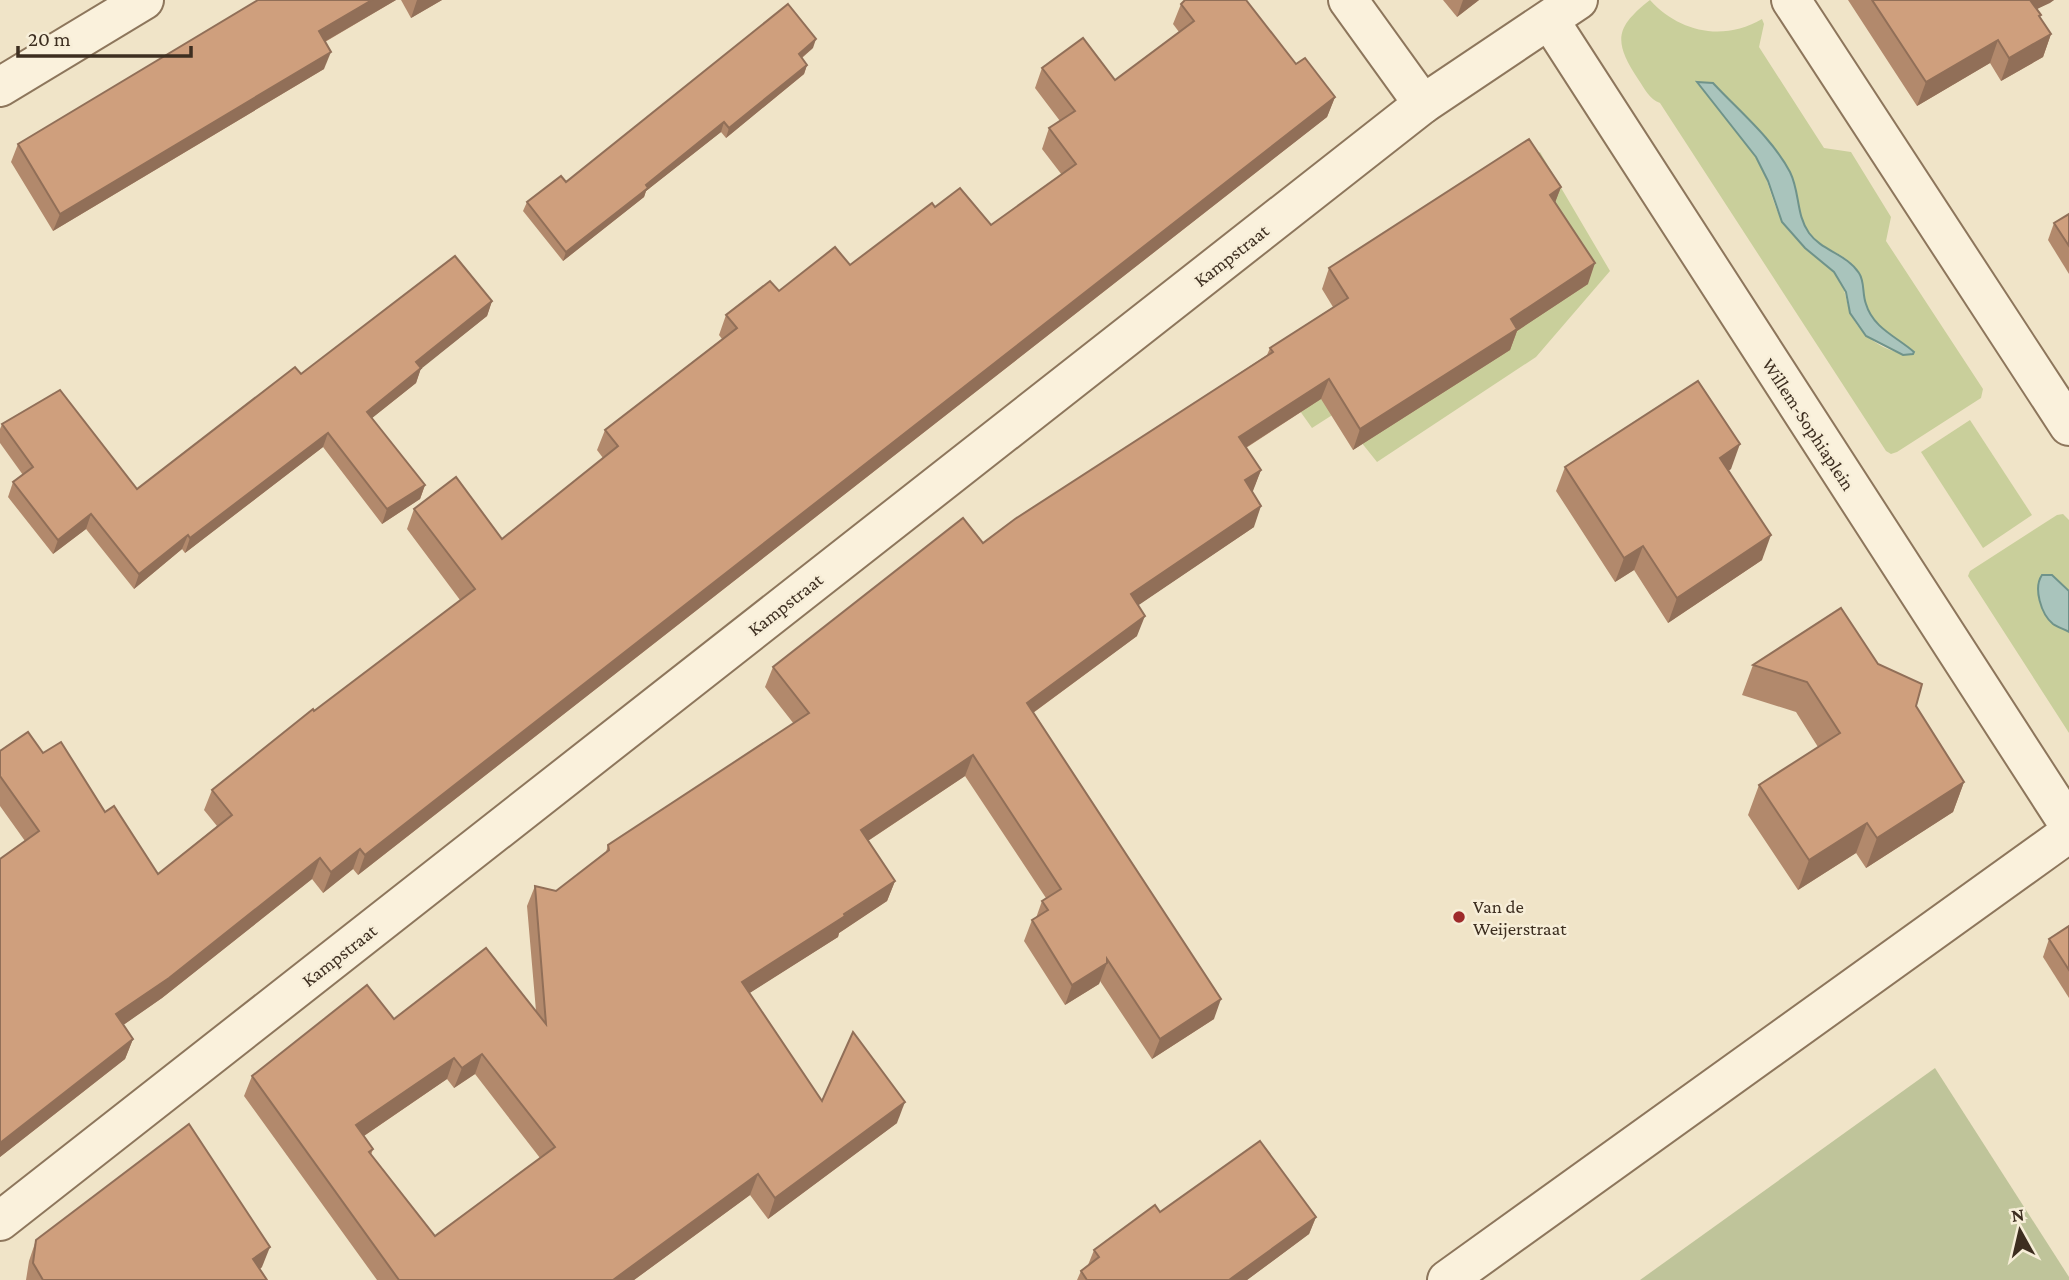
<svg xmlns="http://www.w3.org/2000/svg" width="2069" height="1280" font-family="'Crimson Pro',serif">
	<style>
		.green { fill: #c9cf9b; fill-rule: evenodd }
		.cemetery { fill: #bfc49a }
		.water { fill: #a9c4bc; stroke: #6f938a; stroke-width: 2 }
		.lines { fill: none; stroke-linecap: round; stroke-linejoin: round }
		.minor-casing { stroke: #8d765c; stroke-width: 42 }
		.minor { stroke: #faf1dc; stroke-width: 38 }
		.wall { fill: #b2896c; fill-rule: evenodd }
		.shaded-wall { fill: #916f58 }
		.building { fill: #cf9f7d; stroke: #916f58; stroke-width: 2; fill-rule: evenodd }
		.poi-dot { fill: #9e2a2b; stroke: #f7eed8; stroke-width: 2.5 }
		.labels { text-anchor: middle; stroke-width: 5; stroke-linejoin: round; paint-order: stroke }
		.street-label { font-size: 19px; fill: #3d2e20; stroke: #f7eed8 }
		.poi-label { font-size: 19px; fill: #3d2e20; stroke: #f7eed8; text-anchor: start }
	</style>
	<rect width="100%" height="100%" fill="#f0e4c8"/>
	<!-- green -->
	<g class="green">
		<path d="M1650,0C1679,32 1723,42 1762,19L1764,24L1759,47L1824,148L1851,152L1891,217L1886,241L1983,389L1981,398L1897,452L1891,454L1886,451L1660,103C1649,99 1645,89 1638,79C1614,42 1614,28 1650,0ZM1698,83C1731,108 1775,137 1792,177C1799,195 1797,216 1809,233C1820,249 1844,252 1856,268C1865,281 1862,295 1867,309C1876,329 1898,338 1914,352L1913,354C1888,355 1859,336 1850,312C1845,298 1845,284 1835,272C1819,254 1798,246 1784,224C1772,205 1769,180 1758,159C1744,135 1716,106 1698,83Z"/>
		<polygon points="1540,152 1610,271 1536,357 1377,462 1337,412 1312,428 1273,373 1355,320 1339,288"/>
		<polygon points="1970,420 2032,515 1983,548 1921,452"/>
		<polygon points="2063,514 2069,520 2069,591 2057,579 2047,574 2060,626 2069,632 2069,733 1968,576 1970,571 2057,515"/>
	</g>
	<!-- cemetery -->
	<polygon class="cemetery" points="1935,1068 2069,1277 2069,1280 1640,1280"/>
	<!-- water -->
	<g class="water">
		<path d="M1697,82L1713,83C1739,111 1772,138 1790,172C1800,192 1796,215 1809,233C1822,251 1847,254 1859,273C1865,282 1862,294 1866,304C1873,328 1897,337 1914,352L1913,354L1903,355L1866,336L1850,313L1846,292L1834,272L1805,248L1782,222L1768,181L1756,157Z"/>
		<path d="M2042,575H2052L2069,591V632C2064,629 2057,627 2053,624C2041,614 2033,588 2042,575Z"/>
	</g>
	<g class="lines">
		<defs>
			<g id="minor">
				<polyline points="1348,0 1423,104"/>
				<polyline points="1791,0 2069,426"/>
				<polyline points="1550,21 2069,825"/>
				<polyline points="0,87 144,0"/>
				<polyline points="0,1221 1423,104 1578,0"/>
				<polyline points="1447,1280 2069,833"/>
			</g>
		</defs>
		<!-- minor casing -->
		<use href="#minor" class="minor-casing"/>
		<!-- minor -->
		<use href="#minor" class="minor"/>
	</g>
	<!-- wall -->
	<g class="wall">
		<polygon points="258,0 396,0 325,42 324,69 53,231 11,162 18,144"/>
		<polygon points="401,0 442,0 411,18"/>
		<polygon points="1443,0 1479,0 1457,17"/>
		<polygon points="1848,0 2054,0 2037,9 2040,17 2051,34 2043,57 2001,81 1990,63 1917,106"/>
		<polygon points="1181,4 1296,64 1335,97 1327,117 358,875 353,869 323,893 312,879 162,998 123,1025 133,1039 125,1059 0,1157 0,859 25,841 0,806 0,751 43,753 105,812 158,874 217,826 204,810 212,790 460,600 407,529 414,509 502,539 603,458 597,450 605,430 722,339 719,335 726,315 779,291 850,265 935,207 991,225 1062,175 1042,149 1049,128 1060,121 1035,88 1042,68 1115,80 1179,32 1173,24"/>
		<polygon points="813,48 802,58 807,65 804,74 726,138 721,132 646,191 644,197 563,261 523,211 527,202"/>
		<path d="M1561,187L1555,202L1588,284L1517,331L1510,350L1353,450L1321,399L1246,448L1261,470L1252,492L1254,527L1138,605L1137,636L1033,713L1214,1019L1152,1059L1100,981L1099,984L1065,1005L1024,941L1032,920L1036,918L1042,901L1046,898L965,776L868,841L895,881L887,901L839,933L838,937L749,993L822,1101L897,1123L768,1219L750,1195L634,1280H377L244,1096L252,1076L394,1019L536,1011L527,906L535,886L556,891L606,852L608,845L794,724L765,687L773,667L983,543L1267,355L1270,348L1333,307L1322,289L1329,268ZM475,1074L540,1158L435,1236L371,1155L373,1149L364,1136L447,1079L454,1088Z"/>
		<polygon points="2069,214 2069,274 2048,240 2054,223"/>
		<polygon points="492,301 487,316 421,368 416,383 372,418 425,485 420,499 382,524 323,447 185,553 182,549 134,589 86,529 53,554 8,497 13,482 23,475 0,443 0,429 2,424 137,489 301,374"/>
		<polygon points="1565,467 1731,469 1729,470 1762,560 1668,623 1634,570 1615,582 1556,491"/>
		<polygon points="1878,664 1916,706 1964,782 1953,812 1866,868 1856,853 1798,890 1748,815 1759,785 1818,747 1796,712 1742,695 1753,665"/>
		<polygon points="2069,926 2069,998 2043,957 2049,939"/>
		<polygon points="1160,1212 1316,1217 1309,1234 1247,1280 1077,1280 1081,1271 1088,1265 1094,1250"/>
		<polygon points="36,1240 262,1267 260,1269 267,1280 26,1280 29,1261"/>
	</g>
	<!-- shaded-wall -->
	<g class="shaded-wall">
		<polygon points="372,0 396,0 312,49 319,31"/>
		<polygon points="417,0 442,0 411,18"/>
		<polygon points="1463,0 1479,0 1457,17"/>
		<polygon points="2023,0 2054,0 2050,3 2017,18"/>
		<polygon points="2051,34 2043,57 2001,81 2009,58"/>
		<polygon points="816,39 813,48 795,63 799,54"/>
		<polygon points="1998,40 1990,63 1917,106 1926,82"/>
		<polygon points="331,52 324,69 53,231 60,214"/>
		<polygon points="807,65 804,74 726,138 729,128"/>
		<polygon points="1335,97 1327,117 358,875 365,855"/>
		<polygon points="724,122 721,132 646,191 644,197 563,261 566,252 646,185"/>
		<polygon points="1561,187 1553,208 1550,195"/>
		<polygon points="1595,263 1588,284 1517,331 1510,350 1353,450 1360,429 1511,319"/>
		<polygon points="492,301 487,316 411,377 416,362"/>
		<polygon points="421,368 416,383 362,426 367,412"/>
		<polygon points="1329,379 1321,399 1231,457 1239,437"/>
		<polygon points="328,433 323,447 185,553 190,538"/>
		<polygon points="1740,444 1731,469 1711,482 1720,458"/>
		<polygon points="1261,470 1253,491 1237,501 1245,480"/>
		<polygon points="425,485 420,499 382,524 387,509"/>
		<polygon points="1261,506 1254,527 1124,615 1131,594"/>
		<polygon points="91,514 86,529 53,554 58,540"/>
		<polygon points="188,535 182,549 134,589 139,574"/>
		<polygon points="1771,535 1762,560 1668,623 1677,598"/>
		<polygon points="1643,546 1634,570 1615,582 1624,558"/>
		<polygon points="1145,616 1137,636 1019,723 1027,703"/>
		<polygon points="973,755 965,776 854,850 861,830"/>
		<polygon points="1964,782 1953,812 1866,868 1877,838"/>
		<polygon points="1867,823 1856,853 1798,890 1809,860"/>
		<polygon points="360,849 353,869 323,893 331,872"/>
		<polygon points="320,858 312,879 162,998 109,1035 116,1014"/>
		<polygon points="895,881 887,901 839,933 838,937 734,1003 742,982"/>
		<polygon points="1107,963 1099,984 1065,1005 1072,985"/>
		<polygon points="1221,999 1214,1019 1152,1059 1160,1039"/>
		<polygon points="133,1039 125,1059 0,1157 0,1143"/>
		<polygon points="482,1054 475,1074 454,1088 462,1068"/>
		<polygon points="454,1058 447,1079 349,1146 356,1125"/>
		<polygon points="905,1102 897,1123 768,1219 775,1198"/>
		<polygon points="758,1174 750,1195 634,1280 613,1280"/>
		<polygon points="1316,1217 1309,1234 1247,1280 1229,1280"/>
		<polygon points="270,1247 262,1267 246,1279 253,1259"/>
	</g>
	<!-- building -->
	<g class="building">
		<polygon points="258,0 372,0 319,31 331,52 60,214 18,144"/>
		<polygon points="1185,0 1246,0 1296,64 1305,58 1335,97 365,855 360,849 331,872 320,858 169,978 116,1014 133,1039 0,1143 0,859 39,831 0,776 0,751 28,732 43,753 61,742 105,812 114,806 158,874 232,815 212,790 313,709 314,711 475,589 414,509 456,477 502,539 618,446 605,430 737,328 726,315 770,281 779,291 835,247 850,265 932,203 935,207 960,188 991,225 1076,164 1049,128 1075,111 1042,68 1083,38 1115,80 1194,21 1181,4"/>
		<polygon points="1872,0 2030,0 2041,15 2039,16 2051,34 2009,58 1998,40 1926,82"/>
		<polygon points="788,4 816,39 799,54 807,65 729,128 724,122 646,185 648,188 566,252 527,202 561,176 566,182"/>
		<path d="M1529,139L1561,187L1550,195L1595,263L1511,319L1517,329L1360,429L1329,379L1239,437L1261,470L1245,480L1261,506L1131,594L1145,616L1027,703L1221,999L1160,1039L1107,959V963L1072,985L1032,920L1048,910L1042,901L1061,889L973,755L861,830L895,881L844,914L845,916L742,982L822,1101L853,1032L905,1102L775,1198L758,1174L613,1280H399L252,1076L367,985L394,1019L486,948L546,1024L535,886L556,891L609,850L608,845L809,713L773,667L963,518L983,543L1015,519L1273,352L1270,348L1348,298L1329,268ZM482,1054L555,1147L435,1236L369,1152L373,1149L356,1125L454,1058L462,1068Z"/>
		<polygon points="2069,214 2069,246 2054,223"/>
		<polygon points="455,256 492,301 416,362 421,368 367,412 425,485 387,509 328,433 190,538 188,535 139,574 91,514 58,540 13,482 33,467 2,424 60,390 137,489 295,367 301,374"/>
		<polygon points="1698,381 1740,444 1720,458 1771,535 1677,598 1643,546 1624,558 1565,467"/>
		<polygon points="1841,608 1878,664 1922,684 1916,706 1964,782 1877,838 1867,823 1809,860 1759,785 1840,733 1807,682 1753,665"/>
		<polygon points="2069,926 2069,970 2049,939"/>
		<polygon points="189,1124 270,1247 253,1259 267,1280 43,1280 33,1263 36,1240"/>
		<polygon points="1260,1141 1316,1217 1229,1280 1087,1280 1081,1271 1099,1257 1094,1250 1155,1205 1160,1212"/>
	</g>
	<!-- markers -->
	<circle class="poi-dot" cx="1459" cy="917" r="7"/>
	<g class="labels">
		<!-- street labels -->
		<g class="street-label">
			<text transform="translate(1231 255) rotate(-38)" y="7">Kampstraat</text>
			<text transform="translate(1809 424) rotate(57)" y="7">Willem-Sophiaplein</text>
			<text transform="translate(785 604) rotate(-38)" y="7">Kampstraat</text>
			<text transform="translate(339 955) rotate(-38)" y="7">Kampstraat</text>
		</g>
		<!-- poi labels -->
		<g class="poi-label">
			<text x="1473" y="913">Van de<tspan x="1473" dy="22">Weijerstraat</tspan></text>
		</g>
	</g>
	<!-- north arrow -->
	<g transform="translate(2020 1231) rotate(352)" stroke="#f7eed8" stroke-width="5" paint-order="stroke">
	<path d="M0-5L12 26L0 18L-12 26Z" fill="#3d2e20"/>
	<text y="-10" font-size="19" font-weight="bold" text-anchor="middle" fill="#3d2e20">N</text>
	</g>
	<!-- scale -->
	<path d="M18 46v10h173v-10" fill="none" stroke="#3d2e20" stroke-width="3.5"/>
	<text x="28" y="46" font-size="21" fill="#3d2e20" stroke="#f7eed8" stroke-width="5" paint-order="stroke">20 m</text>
</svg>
